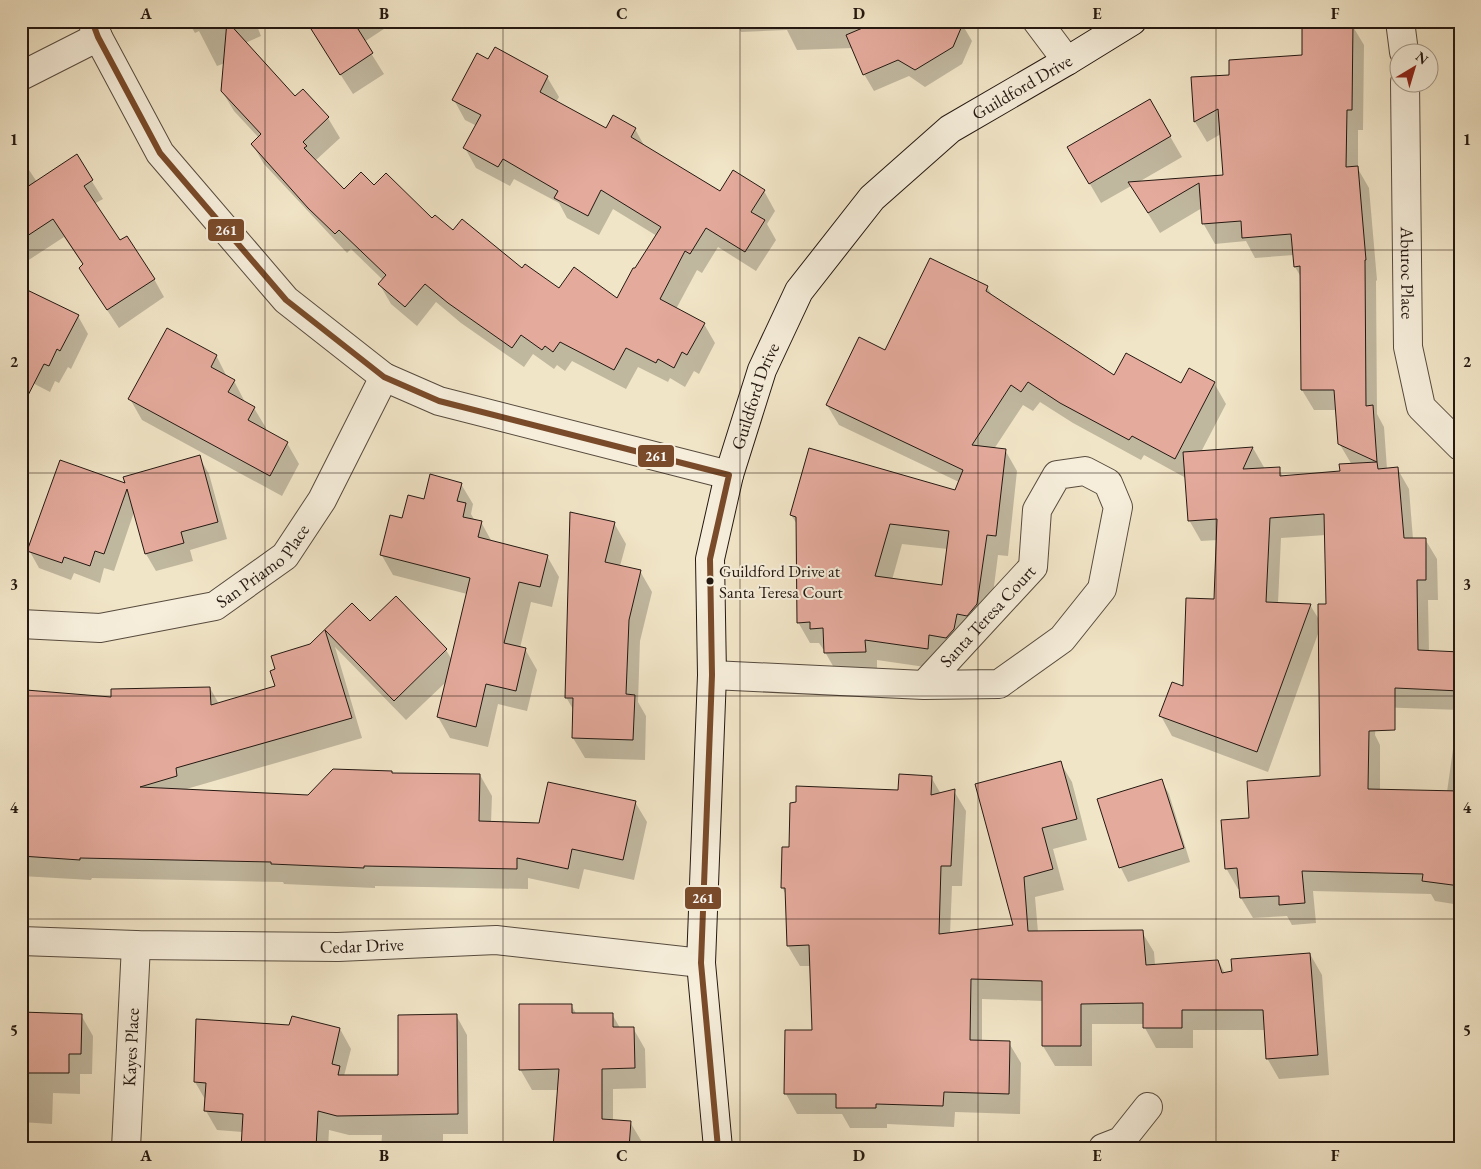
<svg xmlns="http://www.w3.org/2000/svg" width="1481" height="1169" font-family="'EB Garamond',serif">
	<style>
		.shadow { fill: #0003; fill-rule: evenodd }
		.building { fill: #e4aa9c; stroke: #241811; fill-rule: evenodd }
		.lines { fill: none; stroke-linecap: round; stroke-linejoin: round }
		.street-casing { stroke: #574b3e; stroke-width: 30 }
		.secondary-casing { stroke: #241811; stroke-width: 30 }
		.street { stroke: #f6eedb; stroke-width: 28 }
		.secondary { stroke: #f6eedb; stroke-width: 28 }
		.bus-1-casing { stroke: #f6eedb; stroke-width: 10 }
		.bus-1 { stroke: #7a4b2a; stroke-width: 6 }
		.grid { fill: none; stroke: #241811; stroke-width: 1; stroke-opacity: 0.55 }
		.bus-dot { fill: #241811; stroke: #f6eedb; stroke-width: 2 }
		.labels { text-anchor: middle; stroke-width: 4; stroke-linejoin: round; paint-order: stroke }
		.bus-label { font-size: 17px; fill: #241811; stroke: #f6eedb; text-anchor: start }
		.street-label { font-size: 18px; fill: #241811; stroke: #f6eedb }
		.line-badge { stroke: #f6eedb; stroke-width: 2 }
		.badge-label { font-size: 14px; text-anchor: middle; font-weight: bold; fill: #fff }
		.neatline { fill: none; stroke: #241811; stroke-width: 2 }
		.grid-label { font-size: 16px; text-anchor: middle; font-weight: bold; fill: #241811 }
	</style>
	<rect width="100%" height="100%" fill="#f1e5c7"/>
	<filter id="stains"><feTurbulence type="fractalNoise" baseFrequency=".004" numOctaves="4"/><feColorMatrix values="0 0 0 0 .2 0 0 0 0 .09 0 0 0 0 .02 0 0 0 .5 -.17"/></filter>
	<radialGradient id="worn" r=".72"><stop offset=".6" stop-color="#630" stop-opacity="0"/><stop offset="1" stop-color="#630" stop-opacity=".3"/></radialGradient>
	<!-- shadow -->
	<g class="shadow">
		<polygon points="188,21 255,21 261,36 245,43 295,97 303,90 328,118 340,138 315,161 344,191 374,187 559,290 617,300 657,236 613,209 599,235 567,218 559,203 514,179 510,186 476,168 465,148 477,126 465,120 454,100 489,61 547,77 559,97 556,102 607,130 635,129 645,147 720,193 764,191 775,211 767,224 776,240 756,271 718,247 702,273 697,270 676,309 704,324 715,343 699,374 694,371 685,387 670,378 668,382 638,367 626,389 572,361 565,371 557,365 554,369 533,354 524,367 461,323 436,302 417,326 391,304 380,285 383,280 351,249 347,253 264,164 252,144 259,138 234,111 222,91 225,63 217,66 199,31 195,33"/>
		<polygon points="306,21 396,21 364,42 384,74 353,94"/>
		<polygon points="735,21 957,21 962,24 972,41 962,64 925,87 909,76 874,91 864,74 853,48 797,50 787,30 741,32"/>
		<path d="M1352,25L1364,45L1363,130H1358V169L1369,188L1377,280L1376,281L1377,414L1384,427L1387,469L1397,468L1409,489L1413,539H1425L1437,559L1438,600H1428L1429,651L1460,653V710L1377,707L1375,735L1380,745V790L1447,792L1455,735L1460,736V905L1435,901L1431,894L1313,891L1316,923L1292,925L1287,916L1253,918L1241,898L1240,889H1238L1226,868L1251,819L1321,777L1319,631L1268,772L1172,736L1161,716L1185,688L1215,600L1218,540L1201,541L1189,520L1186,478L1144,455L1141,460L1073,423L1040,402L1033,411L1023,405L994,449L1005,450L1017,471L1008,556L998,555L989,625L939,669L877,660V672L837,673L825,652V649H823L819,643H810L798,622L797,524L791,515L956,491L959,482L839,425L827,405L885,352L987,287L993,297L1115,377L1181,384L1214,383L1226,404L1201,452L1253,448L1265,469H1279L1283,477L1341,472L1352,465L1339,443L1337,410H1314L1302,390L1301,277L1295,267L1294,255L1255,258L1246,241L1215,244L1203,223L1202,208L1160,233L1131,186L1101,203L1069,148L1149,100L1182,157L1137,183L1225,176L1221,134L1207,142L1195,122L1192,79L1231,76L1303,56ZM1326,535L1328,605L1320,621L1310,605L1278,603L1281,538ZM902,544L948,549L943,586L892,580Z"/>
		<polygon points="76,156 103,199 94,204 120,242 154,279 164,297 119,328 91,286 84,266 64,237 21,265 21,162 23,161 37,182"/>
		<polygon points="78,316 88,334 71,369 68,367 59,383 55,381 50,392 21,377"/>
		<polygon points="216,355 227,377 234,381 245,402 254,408 266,428 265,431 287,443 299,464 282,496 142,420 130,399"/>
		<polygon points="199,457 209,474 227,539 190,550 193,561 156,571 146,554 134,512 114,571 104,568 100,583 74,573 71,580 39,568 29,550 127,485"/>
		<polygon points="461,484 473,504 471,514 475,521 481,522 492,542 547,556 559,577 552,607 531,602 520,648 525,649 537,670 527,711 498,704 488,747 450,738 438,717 446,682 406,720 335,647 362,738 183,790 308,796 417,774 480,775 492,796 491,823 540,824 635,802 647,822 634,880 584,869 579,889 528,878 528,889 375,886 375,888 284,884 283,882 92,878 91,880 21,876 21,699 112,698 210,688 219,704 276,686 311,645 352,605 369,623 396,598 446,650 452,660 467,594 393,575 381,554 403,519 424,500"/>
		<polygon points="614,523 626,544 620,566 640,571 652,592 640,641 638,702 646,716 645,760 585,758 573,738 574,711 566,697"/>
		<polygon points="1060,762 1072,782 1087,840 1053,849 1064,890 1035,897 1038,932 1142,932 1154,952 1155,965 1218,961 1225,973 1310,954 1322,975 1329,1075 1279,1079 1267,1058 1265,1030 1193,1030 1193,1048 1156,1048 1145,1028 1144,1024 1092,1024 1092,1066 1055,1066 1043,1046 1043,1001 982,999 982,1042 1009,1043 1021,1063 1020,1114 955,1112 954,1127 887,1124 887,1128 850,1128 842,1114 797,1114 786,1094 813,1031 811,966 800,966 788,946 786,895 782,887 790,848 899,791 931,777 941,794 954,791 966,811 962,886 952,886 950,934 1014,926 976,785"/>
		<polygon points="1161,780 1169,794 1190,862 1128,882 1121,868 1099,800"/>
		<polygon points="571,1005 577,1015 612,1014 620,1028 633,1028 645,1049 646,1088 613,1089 613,1121 630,1122 642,1142 641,1148 555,1148 558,1090 532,1090 520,1069"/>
		<polygon points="21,1014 81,1015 93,1036 92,1074 80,1074 80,1094 53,1093 52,1124 21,1122"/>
		<polygon points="456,1015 467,1035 468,1134 443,1134 443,1148 381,1148 382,1135 349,1135 329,1130 328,1148 243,1148 243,1132 217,1130 206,1111 206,1101 195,1082 340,1029 351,1049 344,1076 400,1076"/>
	</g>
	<!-- building -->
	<g class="building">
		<polygon points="227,21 295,96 303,89 329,117 303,142 307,146 304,148 344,189 361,172 374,185 386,173 432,218 435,215 453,230 462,219 522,268 525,264 559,288 574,267 617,298 633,268 635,268 661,227 601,190 588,216 554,198 558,191 503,159 498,167 463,148 481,115 452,100 477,53 488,59 495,47 548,76 540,92 606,128 613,115 636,128 631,137 720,191 733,170 765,190 751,212 765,220 745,252 706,228 690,254 685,251 660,299 705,323 687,355 682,352 674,368 658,359 656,363 626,348 614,370 560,342 553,352 545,346 542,350 521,335 512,348 448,303 425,284 405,307 378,284 386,275 339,230 335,234 308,208 251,144 261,134 221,91"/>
		<polygon points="306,21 353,21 373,53 340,75"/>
		<polygon points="879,21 964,21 953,47 915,70 898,60 863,75 846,35"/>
		<polygon points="1302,23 1353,23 1352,110 1347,110 1346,167 1358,166 1366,260 1365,260 1366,406 1373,405 1377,462 1338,444 1334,390 1301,390 1300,266 1294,267 1291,234 1242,238 1241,221 1202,224 1199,183 1148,213 1128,182 1223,175 1218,109 1194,122 1191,77 1229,75 1229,60 1302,55"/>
		<polygon points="1150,99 1171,136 1089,184 1067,147"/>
		<polygon points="77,154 93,180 84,186 120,240 127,236 155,279 107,310 79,268 83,264 53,219 21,240 21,191"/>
		<path d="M930,258L988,286L986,291L1114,375L1126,353L1181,383L1189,368L1215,382L1175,459L1132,436L1129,440L1060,403L1028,382L1021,392L1011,385L972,445L1006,449L996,536L987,535L977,604L967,616L957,614L954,629L946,638L929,635L928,649L865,640L866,652L824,653L823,628L810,629V622L797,623L796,517L790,515L809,448L955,490L963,470L826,405L859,337L885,350ZM890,524L949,531L942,585L875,576Z"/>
		<polygon points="21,287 79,315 60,351 57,349 49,366 44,364 21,409"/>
		<polygon points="167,328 217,355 211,367 235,380 228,392 255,407 248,420 288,442 270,476 128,399"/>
		<polygon points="1253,447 1243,469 1280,467 1280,476 1340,471 1339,464 1377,462 1378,469 1398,467 1404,538 1426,538 1426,580 1417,580 1418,650 1460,652 1460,691 1395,688 1395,730 1369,731 1368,789 1460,791 1460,886 1422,881 1423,874 1302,871 1305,903 1279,905 1279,896 1240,898 1237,868 1225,869 1221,820 1249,818 1247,781 1320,776 1318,604 1326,604 1324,514 1270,518 1266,602 1311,604 1257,752 1159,716 1172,682 1183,686 1186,598 1214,599 1217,519 1188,521 1183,452"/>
		<polygon points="200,455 218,522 181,532 184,543 145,554 127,489 104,554 95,551 90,566 64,557 62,563 27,551 60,460 125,483 123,477"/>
		<polygon points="430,474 462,483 457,501 466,503 463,517 482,521 478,537 548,555 540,587 519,582 504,643 526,648 516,691 486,684 476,727 437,717 470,578 380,555 390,515 402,518 408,495 424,499"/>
		<polygon points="570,512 615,522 605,562 641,570 629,620 626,694 635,695 633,740 572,738 573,698 565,698"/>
		<polygon points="396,596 447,649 394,701 325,630 352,718 176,768 177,776 140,787 308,795 333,769 392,771 392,773 480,774 479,821 539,823 548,782 636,801 623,860 572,849 568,869 517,858 517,869 364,866 364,868 271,864 271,862 80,858 80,860 21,856 21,698 25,699 26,690 111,697 111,689 210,687 211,705 275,686 270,671 275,669 271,656 310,644 352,603 370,621"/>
		<polygon points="1061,761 1077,819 1042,828 1053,869 1024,877 1028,931 1143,930 1146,965 1217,960 1218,960 1222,973 1232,971 1231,959 1310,953 1318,1055 1266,1059 1263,1010 1182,1010 1182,1028 1143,1028 1143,1003 1081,1004 1081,1046 1042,1046 1042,981 971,979 970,1040 1010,1041 1009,1094 944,1092 943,1106 876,1104 876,1108 836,1108 836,1094 784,1094 785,1030 812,1030 809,945 787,946 785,888 781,888 782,847 789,847 790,803 796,802 796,786 898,790 899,774 932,776 931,795 955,789 951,866 941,866 939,934 1013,925 975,784"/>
		<polygon points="1162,779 1184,848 1119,868 1097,799"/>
		<polygon points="519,1004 572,1004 572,1013 613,1013 613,1027 634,1027 635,1068 602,1069 602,1119 631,1121 629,1148 553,1148 559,1069 519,1070"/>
		<polygon points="21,1012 82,1014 81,1054 69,1054 69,1073 21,1073"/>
		<polygon points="457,1014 458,1114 337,1116 318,1111 316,1148 241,1148 243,1114 204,1111 206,1083 194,1082 196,1019 289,1025 292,1016 340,1028 332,1064 340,1066 338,1075 398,1075 398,1015"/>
	</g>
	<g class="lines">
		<defs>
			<g id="street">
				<polyline points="92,21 98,37 160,153 286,300 384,377 439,401 729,475"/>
				<polyline points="1037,21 1067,61"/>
				<polyline points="1400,21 1404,52"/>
				<polyline points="21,76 98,37"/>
				<path id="s1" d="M1405,82L1408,347L1421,407L1460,446"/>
				<path id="s2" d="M21,624L100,628L215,606L285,556L322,500L384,377"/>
				<path id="s3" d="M712,675L924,685L1033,567L1037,510L1057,475L1085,471L1108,483L1118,507L1102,589L1062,639L999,684L924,685"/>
				<path id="s4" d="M21,941L136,945L338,947L496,940L701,963"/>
				<path id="s5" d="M126,1148L136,945"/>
				<polyline points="1103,1148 1121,1141 1148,1107"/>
			</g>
			<g id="secondary">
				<path id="s6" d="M718,1148L701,963L712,675L710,559L729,475L762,370L799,291L872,198L950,129L1067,61L1132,21"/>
			</g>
		</defs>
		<!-- street casing -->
		<use href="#street" class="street-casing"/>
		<!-- secondary casing -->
		<use href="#secondary" class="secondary-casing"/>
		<!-- street -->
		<use href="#street" class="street"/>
		<!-- secondary -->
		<use href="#secondary" class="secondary"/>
		<defs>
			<polyline id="bus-1" points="92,21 98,37 160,153 286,300 384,377 439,401 729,475 710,559 712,675 701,963 718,1148"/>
		</defs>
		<!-- bus-1 casing -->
		<use href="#bus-1" class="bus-1-casing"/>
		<!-- bus-1 -->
		<use href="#bus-1" class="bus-1"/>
	</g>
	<!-- grid -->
	<path class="grid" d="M265,21V1148M503,21V1148M740,21V1148M978,21V1148M1216,21V1148M21,250H1460M21,473H1460M21,696H1460M21,919H1460"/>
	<!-- markers -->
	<circle class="bus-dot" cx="710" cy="581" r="4.5"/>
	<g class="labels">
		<!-- bus labels -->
		<g class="bus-label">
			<text x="719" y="577">Guildford Drive at<tspan x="719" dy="21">Santa Teresa Court</tspan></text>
		</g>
		<!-- street labels -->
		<g class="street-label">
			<text dy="6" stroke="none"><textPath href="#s6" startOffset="1179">Guildford Drive</textPath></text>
			<text dy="6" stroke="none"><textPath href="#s1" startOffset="191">Aburoc Place</textPath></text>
			<text dy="6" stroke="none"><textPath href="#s6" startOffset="759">Guildford Drive</textPath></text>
			<text dy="6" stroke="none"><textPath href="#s2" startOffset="259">San Priamo Place</textPath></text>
			<text dy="6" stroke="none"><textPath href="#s3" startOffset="306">Santa Teresa Court</textPath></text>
			<text dy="6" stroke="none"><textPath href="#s4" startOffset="341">Cedar Drive</textPath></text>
			<text dy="6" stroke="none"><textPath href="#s5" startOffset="101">Kayes Place</textPath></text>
		</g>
	</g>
	<g class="line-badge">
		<rect x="207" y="218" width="38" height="24" rx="5" fill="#7a4b2a"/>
		<rect x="637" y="444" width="38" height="24" rx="5" fill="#7a4b2a"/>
		<rect x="684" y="886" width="38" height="24" rx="5" fill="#7a4b2a"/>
	</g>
	<g class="badge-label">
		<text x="226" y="235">261</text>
		<text x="656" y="461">261</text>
		<text x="703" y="903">261</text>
	</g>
	<!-- margin -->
	<rect width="1481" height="1169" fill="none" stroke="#f1e5c7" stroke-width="55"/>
	<!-- north arrow -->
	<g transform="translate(1414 68) rotate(38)"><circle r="24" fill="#f6eedb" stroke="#a2988a"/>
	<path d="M0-4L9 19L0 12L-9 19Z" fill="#8f2418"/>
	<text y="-8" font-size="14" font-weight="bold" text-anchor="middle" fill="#241811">N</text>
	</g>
	<rect x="28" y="28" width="1426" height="1114" class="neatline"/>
	<g class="grid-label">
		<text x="146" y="19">A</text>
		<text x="384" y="19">B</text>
		<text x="622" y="19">C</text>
		<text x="859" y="19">D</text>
		<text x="1097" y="19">E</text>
		<text x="1335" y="19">F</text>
		<text x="14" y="145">1</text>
		<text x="1467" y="145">1</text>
		<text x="14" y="367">2</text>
		<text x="1467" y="367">2</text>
		<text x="14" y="590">3</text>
		<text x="1467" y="590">3</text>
		<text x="14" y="813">4</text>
		<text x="1467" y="813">4</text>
		<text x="14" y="1036">5</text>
		<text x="1467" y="1036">5</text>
		<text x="146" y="1161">A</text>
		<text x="384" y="1161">B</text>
		<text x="622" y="1161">C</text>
		<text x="859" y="1161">D</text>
		<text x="1097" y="1161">E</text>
		<text x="1335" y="1161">F</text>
	</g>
	<rect width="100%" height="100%" filter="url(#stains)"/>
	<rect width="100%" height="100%" fill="url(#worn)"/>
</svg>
